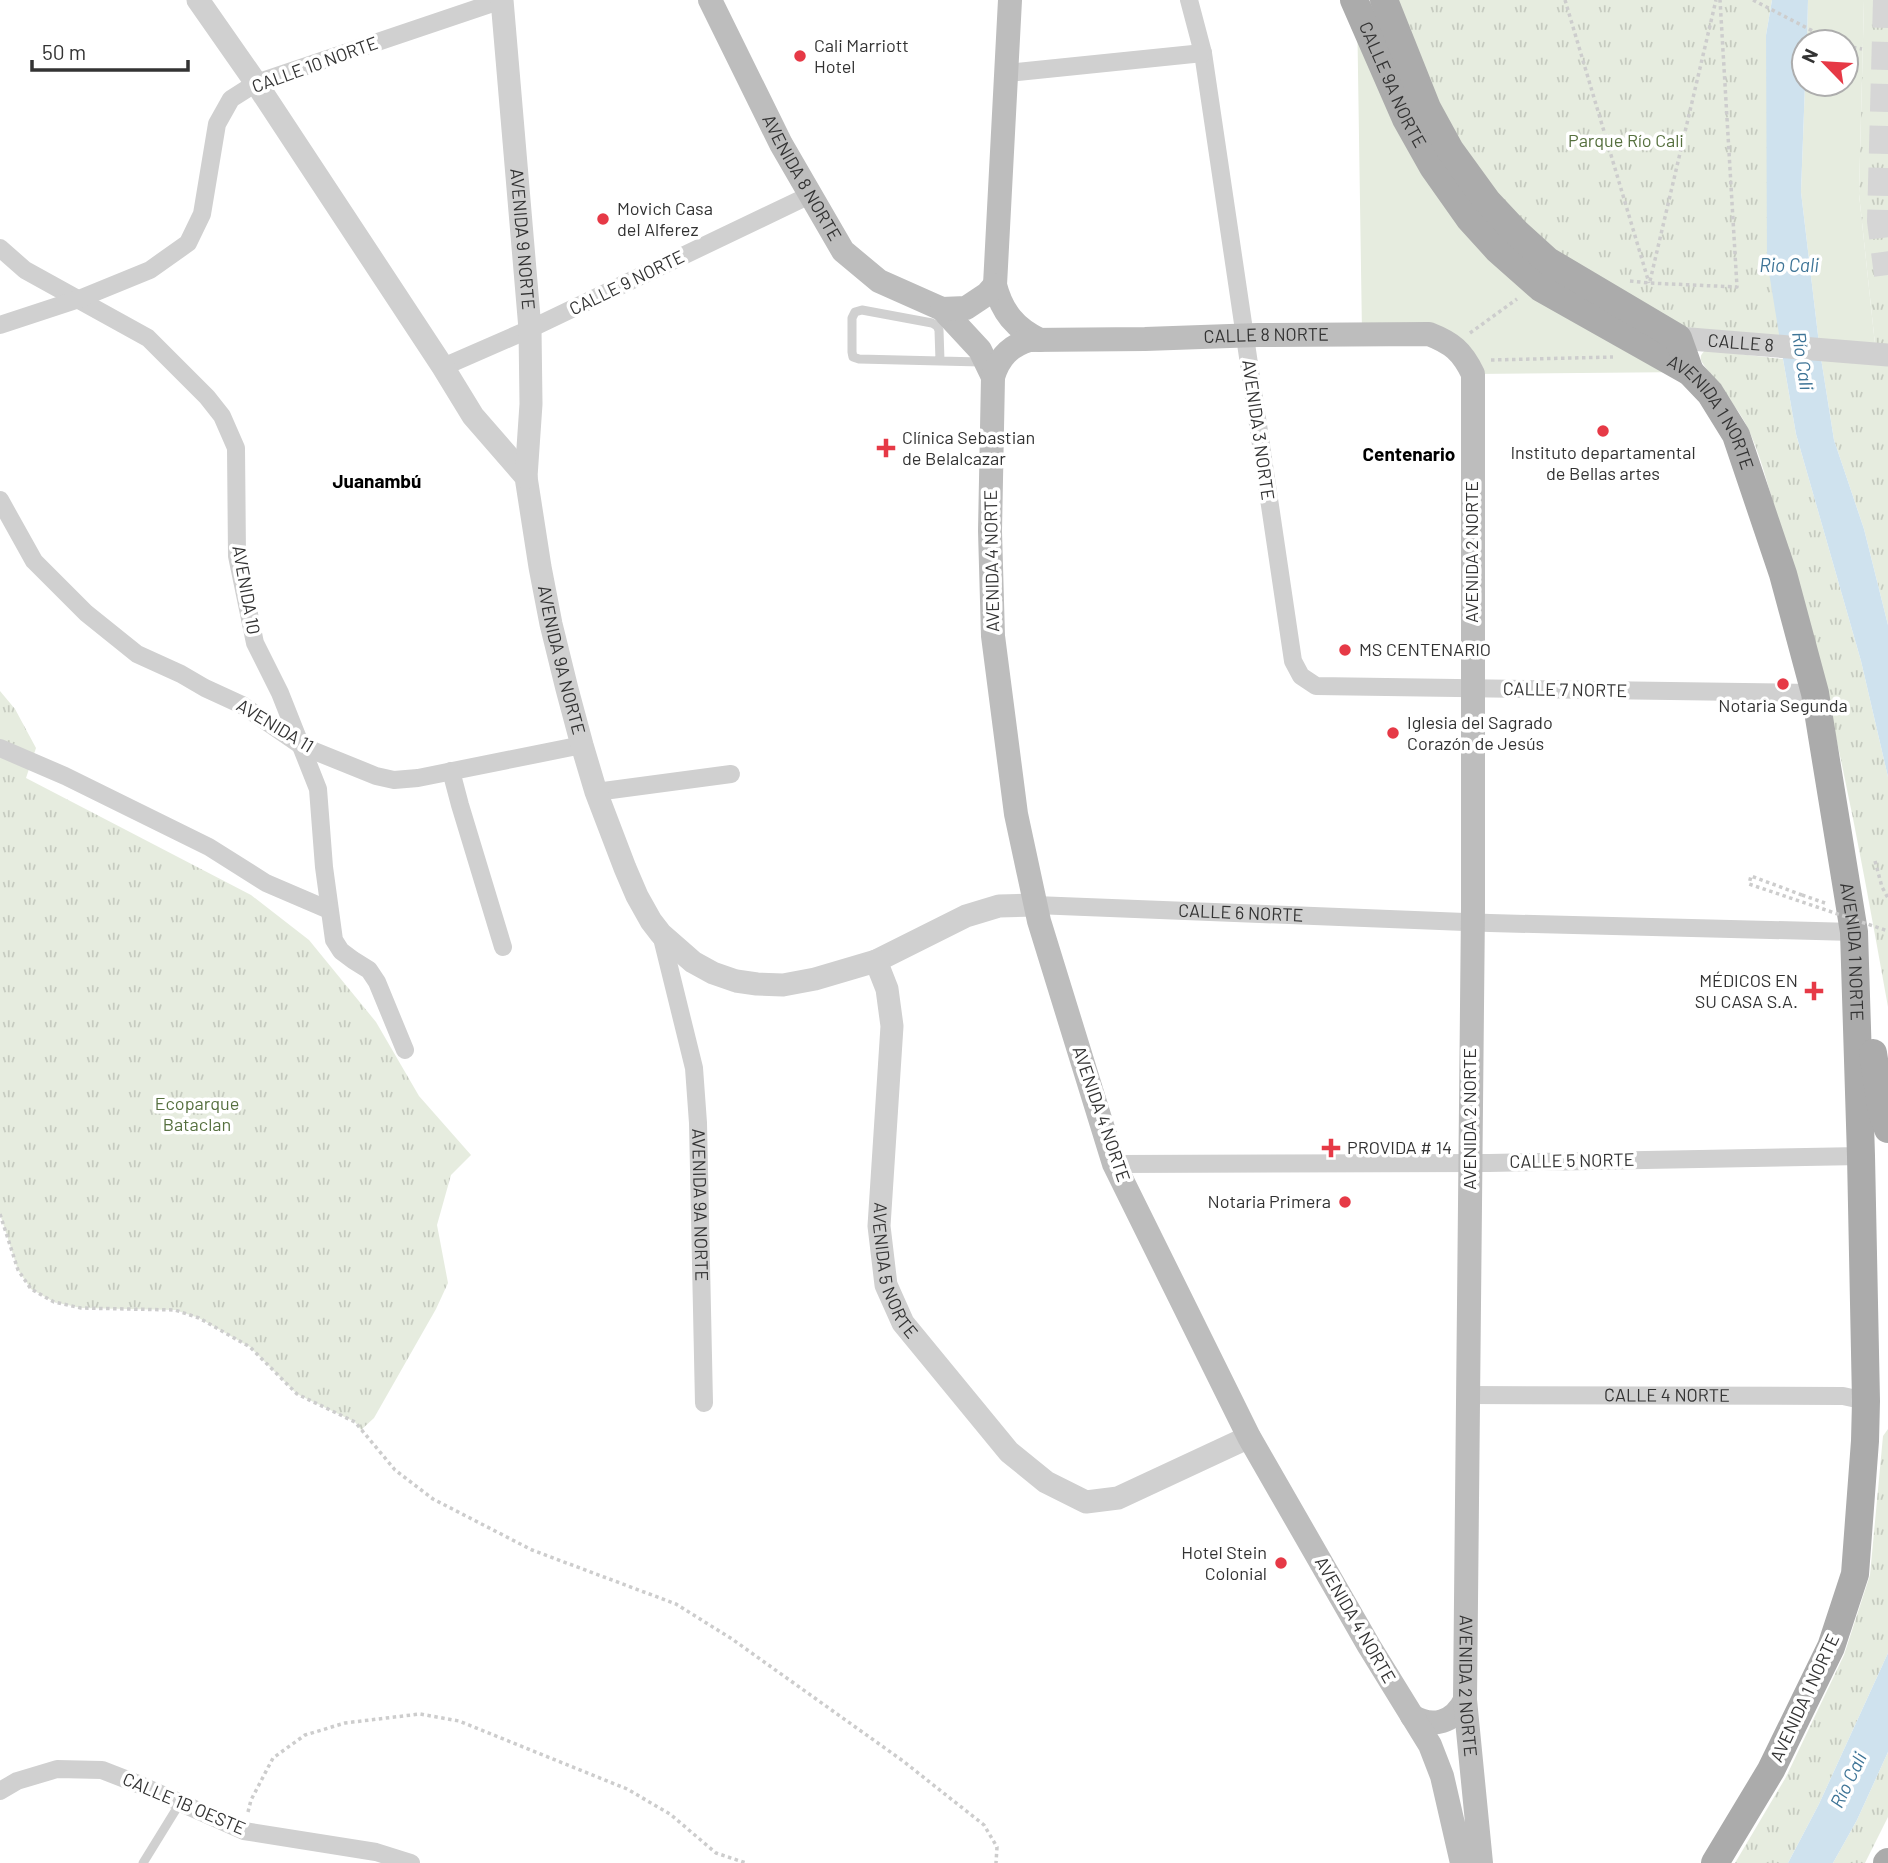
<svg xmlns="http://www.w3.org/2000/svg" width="1888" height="1863" font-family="Barlow,sans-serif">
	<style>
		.grass { fill: #e6ecdf }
		.park { fill: url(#park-tufts) }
		.water { fill: #cfe2ee }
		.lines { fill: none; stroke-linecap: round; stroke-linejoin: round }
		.primary-tunnel { stroke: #d6d6d6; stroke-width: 28; stroke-dasharray: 28 14; stroke-linecap: butt }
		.path { stroke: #cdcdcd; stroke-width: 3.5; stroke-dasharray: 3.5 3.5; stroke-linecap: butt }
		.service { stroke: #d0d0d0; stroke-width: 9 }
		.minor { stroke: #d0d0d0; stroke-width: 18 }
		.tertiary { stroke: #d0d0d0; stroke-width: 23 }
		.secondary { stroke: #bdbdbd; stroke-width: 24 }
		.primary { stroke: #ababab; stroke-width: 28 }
		.path-bridge { stroke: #cdcdcd; stroke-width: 3.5; stroke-dasharray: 3.5 3.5; stroke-linecap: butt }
		.poi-dot { fill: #e63946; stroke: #fff; stroke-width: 2.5 }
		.labels { text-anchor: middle; stroke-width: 7; stroke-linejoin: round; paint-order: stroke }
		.poi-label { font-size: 18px; fill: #333; stroke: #fff; text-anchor: start }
		.street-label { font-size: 18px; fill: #333; stroke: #fff }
		.park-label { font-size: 18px; fill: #56703f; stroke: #fff }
		.water-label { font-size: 19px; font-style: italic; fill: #3f7597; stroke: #fff }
		.neighbourhood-label { font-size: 19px; font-weight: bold; fill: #000; stroke: #fff }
	</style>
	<defs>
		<pattern id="park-tufts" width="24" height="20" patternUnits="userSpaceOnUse" patternTransform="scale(1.75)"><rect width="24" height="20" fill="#e6ecdf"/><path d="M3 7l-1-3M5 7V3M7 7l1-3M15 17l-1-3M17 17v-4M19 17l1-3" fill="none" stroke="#c6cbc0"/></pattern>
	</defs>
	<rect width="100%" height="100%" fill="#fff"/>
	<!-- grass -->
	<g class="grass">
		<polygon points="1808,0 1864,0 1859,194 1876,354 1820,352 1801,192 1805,84 1846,84 1846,42 1807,42"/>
		<polygon points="1357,5 1690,372 1473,374 1454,345 1362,334"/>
	</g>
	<!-- park -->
	<g class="park">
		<polygon points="1384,0 1772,0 1766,35 1782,346 1678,338 1487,201"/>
		<polygon points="1864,0 1888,0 1888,625 1864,529 1834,440 1820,352 1876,354 1859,194"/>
		<path d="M1705,350L1783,359L1796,434L1861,661L1888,777V1007C1859,845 1830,683 1780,525C1768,489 1759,442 1738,411C1733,404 1701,363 1701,360C1700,355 1702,354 1705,350Z"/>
		<polygon points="0,691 15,709 36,748 26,778 251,895 309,940 376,1022 419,1096 471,1155 451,1175 437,1225 448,1283 436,1309 374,1418 361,1430 355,1422 297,1394 250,1347 199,1318 175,1310 81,1308 54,1302 31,1289 18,1270 0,1214"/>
		<polygon points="1888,1429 1888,1653 1819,1804 1788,1863 1735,1863 1786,1777 1844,1655 1870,1575 1883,1436"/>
		<polygon points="1888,1752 1888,1817 1865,1863 1833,1863 1857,1820"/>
	</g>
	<!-- water -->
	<g class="water">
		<polygon points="1772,0 1808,0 1807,42 1804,42 1805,84 1801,192 1820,352 1834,440 1864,529 1888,625 1888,777 1861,661 1796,434 1783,359 1767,260 1766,35"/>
		<polygon points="1888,1653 1888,1752 1857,1820 1833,1863 1788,1863 1819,1804"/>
	</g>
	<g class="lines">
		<!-- primary-tunnel -->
		<polyline class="primary-tunnel" points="1887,0 1881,221 1888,275"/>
		<!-- path -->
		<g class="path">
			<polyline points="1565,0 1649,283"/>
			<polyline points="1753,0 1834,42"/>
			<polyline points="1846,46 1862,49"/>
			<polyline points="1630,281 1649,283 1737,287 1720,0"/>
			<polyline points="1650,281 1716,0"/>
			<polyline points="1470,333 1517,299"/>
			<polyline points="1491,360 1613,357"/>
			<polyline points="1875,861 1882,887 1888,898"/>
			<polyline points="1802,895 1825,903"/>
			<polyline points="0,1214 18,1270 31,1289 54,1302 81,1308 175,1310 199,1318 250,1347 297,1394 355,1422 395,1470 433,1499 532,1550 676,1604 732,1639 903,1761 984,1825 997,1847 996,1863"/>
			<polyline points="248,1812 251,1800 273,1758 305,1735 345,1723 420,1714 459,1721 627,1789 670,1814 716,1853 746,1863"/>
		</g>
		<!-- service -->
		<g class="service">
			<polyline points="940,361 939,330 937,326 932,323 862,310 855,312 852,318 852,352 853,357 859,359 981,362"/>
			<polyline points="143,1863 180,1803"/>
		</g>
		<!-- minor -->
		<g class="minor">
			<polyline points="1189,0 1203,53 1293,661 1301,676 1316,686 1815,693"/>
			<polyline points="1007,73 1203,53"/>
			<polyline points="0,248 25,270 148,338 207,397 222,416 236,448 237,556 255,643 280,693 318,789 324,867 334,940 341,951 353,960 369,970 377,982 405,1050"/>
			<polyline points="0,325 79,299 150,270 188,243 202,214 217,124 231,99 256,83 502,0"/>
			<polyline points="443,367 530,329 810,195"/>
			<polyline points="0,500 34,561 86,613 137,654 181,674 205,688 242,705 302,746 376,776 394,780 418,778 582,745"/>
			<polyline points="0,748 65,776 209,847 266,883 329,910"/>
			<polyline points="451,771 460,805 503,947"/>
			<polyline points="596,792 731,774"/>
			<path id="s1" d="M1035,905L1490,923L1854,932"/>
			<path id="s2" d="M661,934L694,1068L698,1123L704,1403"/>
			<polyline points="1114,1164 1489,1163 1861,1156"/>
			<path id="s3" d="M1467,1395L1843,1396L1866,1401"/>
			<polyline points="0,1791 17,1781 57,1769 102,1770 138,1784 244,1831 376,1852 411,1863"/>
		</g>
		<!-- tertiary -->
		<g class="tertiary">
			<path id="s4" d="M198,0L256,83L443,367L473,416L526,477L540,567L551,624L567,689L582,745L596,792L625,868L637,896L651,921L661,934L693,962L713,973L736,981L757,984L783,985L815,979L876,961L966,916L999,906L1035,905"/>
			<path id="s5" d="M502,0L530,329L531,404L526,477"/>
			<path id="s6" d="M1678,338L1888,355"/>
			<path id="s7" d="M876,961L887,989L892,1026L879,1226L886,1285L903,1323L1009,1452L1046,1482L1086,1502L1118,1498L1249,1437"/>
		</g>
		<!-- secondary -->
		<g class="secondary">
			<path id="s8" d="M710,0L781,144L843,251L879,281L942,309L980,350L993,377"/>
			<path d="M1010,0L995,285C1002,312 1015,328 1040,340"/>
			<polyline points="942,309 966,308 987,294 995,285"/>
			<path d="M1412,1716C1433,1729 1454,1722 1465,1700"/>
			<path id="s9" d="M1462,1863L1442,1776L1430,1745L1369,1646L1249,1437L1114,1164L1039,921L1016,814L993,636L990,531L993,377C999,357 1010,346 1029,340L1145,339L1258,335L1429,334C1452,343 1462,351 1473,374V908L1465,1700L1481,1863"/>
		</g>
		<!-- primary -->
		<g class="primary">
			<path id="s10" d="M1354,0L1406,119L1433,167L1469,218L1498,250L1541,288L1690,372L1710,393L1736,435L1783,574L1815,693L1854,932L1861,1156L1866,1401L1865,1441L1855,1574L1831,1647L1771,1770L1715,1863"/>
			<polyline points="1384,0 1427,108 1450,150 1487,201 1516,232 1548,261 1678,338 1690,372"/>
			<polyline points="1873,1053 1882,1113 1888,1129"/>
			<polyline points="1887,1863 1888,1862"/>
		</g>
		<!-- path-bridge -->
		<polyline class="path-bridge" points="1802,895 1751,876 1749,884 1888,931"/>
	</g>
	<!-- markers -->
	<g class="poi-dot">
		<circle cx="800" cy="56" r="7"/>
		<circle cx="603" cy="219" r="7"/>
		<circle cx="1603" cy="431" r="7"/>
		<path d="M882.5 437.5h7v7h7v7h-7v7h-7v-7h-7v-7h7z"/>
		<circle cx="1345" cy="650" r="7"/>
		<circle cx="1783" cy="684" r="7"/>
		<circle cx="1393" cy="733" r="7"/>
		<path d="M1810.5 980.5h7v7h7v7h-7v7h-7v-7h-7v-7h7z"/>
		<path d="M1327.5 1137.5h7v7h7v7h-7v7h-7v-7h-7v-7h7z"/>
		<circle cx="1345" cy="1202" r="7"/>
		<circle cx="1281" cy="1563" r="7"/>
	</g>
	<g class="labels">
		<!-- poi labels -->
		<g class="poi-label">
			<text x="814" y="52">Cali Marriott<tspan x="814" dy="21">Hotel</tspan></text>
			<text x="617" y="215">Movich Casa<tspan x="617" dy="21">del Alferez</tspan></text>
			<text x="902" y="444">Clínica Sebastian<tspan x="902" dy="21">de Belalcazar</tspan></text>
			<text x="1603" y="459" text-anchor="middle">Instituto departamental<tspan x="1603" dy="21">de Bellas artes</tspan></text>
			<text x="1359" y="656">MS CENTENARIO</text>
			<text x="1783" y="712" text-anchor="middle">Notaria Segunda</text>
			<text x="1407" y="729">Iglesia del Sagrado<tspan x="1407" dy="21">Corazón de Jesús</tspan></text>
			<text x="1798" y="987" text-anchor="end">MÉDICOS EN<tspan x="1798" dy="21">SU CASA S.A.</tspan></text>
			<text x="1347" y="1154">PROVIDA # 14</text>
			<text x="1331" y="1208" text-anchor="end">Notaria Primera</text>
			<text x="1267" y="1559" text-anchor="end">Hotel Stein<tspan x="1267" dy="21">Colonial</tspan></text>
		</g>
		<!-- street labels -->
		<g class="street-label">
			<text transform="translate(315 65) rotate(-20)" y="6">CALLE 10 NORTE</text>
			<text dy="6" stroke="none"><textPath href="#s10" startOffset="93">CALLE 9A NORTE</textPath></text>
			<text dy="6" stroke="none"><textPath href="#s8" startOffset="200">AVENIDA 8 NORTE</textPath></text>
			<text dy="6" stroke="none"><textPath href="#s5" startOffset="240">AVENIDA 9 NORTE</textPath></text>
			<text transform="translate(627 283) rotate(-26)" y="6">CALLE 9 NORTE</text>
			<text dy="6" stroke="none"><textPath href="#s9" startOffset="1878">CALLE 8 NORTE</textPath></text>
			<text dy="6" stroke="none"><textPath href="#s6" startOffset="63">CALLE 8</textPath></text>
			<text dy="6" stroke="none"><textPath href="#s10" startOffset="564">AVENIDA 1 NORTE</textPath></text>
			<text transform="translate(1258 430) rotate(82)" y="6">AVENIDA 3 NORTE</text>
			<text transform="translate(1472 552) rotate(-90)" y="6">AVENIDA 2 NORTE</text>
			<text transform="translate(992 561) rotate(-91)" y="6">AVENIDA 4 NORTE</text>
			<text transform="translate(246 590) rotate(80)" y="6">AVENIDA 10</text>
			<text dy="6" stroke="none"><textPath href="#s4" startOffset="766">AVENIDA 9A NORTE</textPath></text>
			<text transform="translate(1565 690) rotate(1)" y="6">CALLE 7 NORTE</text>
			<text transform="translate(275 726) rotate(31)" y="6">AVENIDA 11</text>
			<text dy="6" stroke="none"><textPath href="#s1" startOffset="206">CALLE 6 NORTE</textPath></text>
			<text dy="6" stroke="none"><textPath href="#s10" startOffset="1129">AVENIDA 1 NORTE</textPath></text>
			<text transform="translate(1101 1114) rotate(71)" y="6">AVENIDA 4 NORTE</text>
			<text transform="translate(1470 1119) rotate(-90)" y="6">AVENIDA 2 NORTE</text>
			<text transform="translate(1572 1161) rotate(-1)" y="6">CALLE 5 NORTE</text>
			<text dy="6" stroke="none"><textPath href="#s2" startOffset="275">AVENIDA 9A NORTE</textPath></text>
			<text dy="6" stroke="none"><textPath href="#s7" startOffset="315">AVENIDA 5 NORTE</textPath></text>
			<text dy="6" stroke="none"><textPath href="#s3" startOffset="200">CALLE 4 NORTE</textPath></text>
			<text transform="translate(1355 1620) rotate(60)" y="6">AVENIDA 4 NORTE</text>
			<text dy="6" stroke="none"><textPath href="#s9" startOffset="3414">AVENIDA 2 NORTE</textPath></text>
			<text transform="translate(1805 1698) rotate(-65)" y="6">AVENIDA 1 NORTE</text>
			<text transform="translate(184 1804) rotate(23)" y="6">CALLE 1B OESTE</text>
		</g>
		<!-- park labels -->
		<g class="park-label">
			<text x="1626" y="147">Parque Río Cali</text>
			<text x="197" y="1110">Ecoparque<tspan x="197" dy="21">Bataclan</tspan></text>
		</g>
		<!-- water labels -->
		<g class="water-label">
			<text x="1789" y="272">Rio Cali</text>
			<text transform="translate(1803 361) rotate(82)" y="7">Río Cali</text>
			<text transform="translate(1848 1780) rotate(-64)" y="7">Río Cali</text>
		</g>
		<!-- neighbourhood labels -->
		<g class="neighbourhood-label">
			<text x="1409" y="461">Centenario</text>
			<text x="377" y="488">Juanambú</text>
		</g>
	</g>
	<!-- north arrow -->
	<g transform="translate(1825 63) rotate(295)"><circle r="33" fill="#ffffff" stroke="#adadad" stroke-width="2"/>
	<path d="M0-5L12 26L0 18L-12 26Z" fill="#e63946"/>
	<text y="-10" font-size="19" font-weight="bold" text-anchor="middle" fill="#333333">N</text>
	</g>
	<!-- scale -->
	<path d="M32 60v10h156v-10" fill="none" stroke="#333333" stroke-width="3.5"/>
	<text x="42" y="60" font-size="21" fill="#333333" stroke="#ffffff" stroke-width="5" paint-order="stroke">50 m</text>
</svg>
